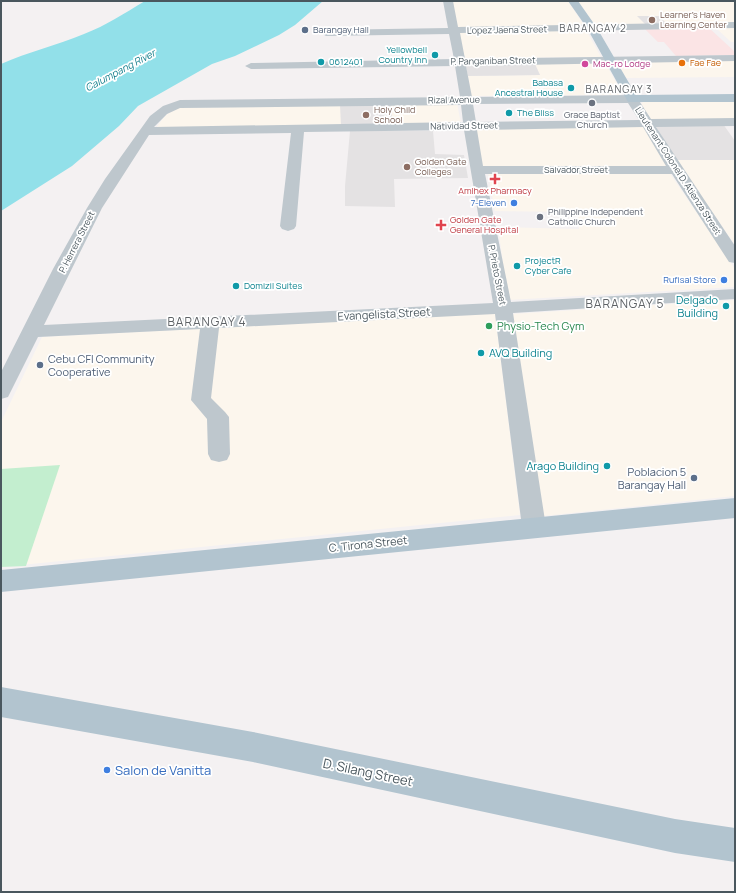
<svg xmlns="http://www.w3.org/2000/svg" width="736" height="893" font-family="Manrope,sans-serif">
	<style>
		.commercial { fill: #fcf6ed }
		.education { fill: #e4e2e3 }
		.medical { fill: #fbe4e5 }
		.green { fill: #c3eecf }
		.water { fill: #92e0e9 }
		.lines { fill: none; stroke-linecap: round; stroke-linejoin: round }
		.minor { fill: #bec7cd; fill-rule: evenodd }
		.major { fill: #b2c4cf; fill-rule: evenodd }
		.education-dot { fill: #8d6e63; stroke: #fff; stroke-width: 1.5 }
		.service-dot { fill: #5c6f8a; stroke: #fff; stroke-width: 1.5 }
		.culture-dot { fill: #0f9aa8; stroke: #fff; stroke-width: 1.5 }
		.food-dot { fill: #e8710a; stroke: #fff; stroke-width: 1.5 }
		.hotel-dot { fill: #d1479c; stroke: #fff; stroke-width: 1.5 }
		.worship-dot { fill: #6b7280; stroke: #fff; stroke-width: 1.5 }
		.health-dot { fill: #e0444e; stroke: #fff; stroke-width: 1.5 }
		.shop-dot { fill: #3f7fe0; stroke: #fff; stroke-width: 1.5 }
		.leisure-dot { fill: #2e9e5b; stroke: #fff; stroke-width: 1.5 }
		.labels { text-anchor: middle; stroke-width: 3.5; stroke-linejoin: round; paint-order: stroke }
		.far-education-label { font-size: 9px; fill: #785e54; stroke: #fff; text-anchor: start }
		.far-service-label { font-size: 9px; fill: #4e5e75; stroke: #fff; text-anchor: start }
		.far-street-label { font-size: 9px; fill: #4a575e; stroke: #fff }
		.far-culture-label { font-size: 9px; fill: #0d838f; stroke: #fff; text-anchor: start }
		.far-food-label { font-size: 9px; fill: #c56008; stroke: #fff; text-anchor: start }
		.far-hotel-label { font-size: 9px; fill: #b23c85; stroke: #fff; text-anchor: start }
		.far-worship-label { font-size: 9px; fill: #5b616d; stroke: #fff }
		.far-health-label { font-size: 9px; fill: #be3a42; stroke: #fff }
		.far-shop-label { font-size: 9px; fill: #366cbe; stroke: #fff; text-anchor: end }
		.far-neighbourhood-label { font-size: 10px; letter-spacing: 1px; fill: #5e6266; stroke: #fff }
		.far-water-label { font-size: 10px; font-style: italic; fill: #127e8b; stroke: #fff }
		.culture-label { font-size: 11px; fill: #0d838f; stroke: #fff; text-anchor: end }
		.street-label { font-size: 11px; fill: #4a575e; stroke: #fff }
		.leisure-label { font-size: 11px; fill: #27864d; stroke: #fff; text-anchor: start }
		.service-label { font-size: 11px; fill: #4e5e75; stroke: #fff; text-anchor: start }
		.neighbourhood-label { font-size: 12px; letter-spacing: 1px; fill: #5e6266; stroke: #fff }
		.near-shop-label { font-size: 13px; fill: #366cbe; stroke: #fff; text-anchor: start }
		.near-street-label { font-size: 13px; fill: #4a575e; stroke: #fff }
	</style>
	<rect width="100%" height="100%" fill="#f4f1f2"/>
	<!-- commercial -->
	<g class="commercial">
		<polygon points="452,1 568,1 585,27 458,30"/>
		<polygon points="578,1 735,1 735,24 596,26 594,24"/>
		<polygon points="735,27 735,42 731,42 716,28"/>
		<polygon points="586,30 601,57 465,58 458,33"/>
		<polygon points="735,60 735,77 625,78 614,61"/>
		<polygon points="604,61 622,93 619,95 471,96 468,76 540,75 534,62"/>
		<polygon points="644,101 735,101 735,120 652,122 641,104"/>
		<polygon points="457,103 461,124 155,129 165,116 174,108"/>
		<polygon points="644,124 668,167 482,168 475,127"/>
		<polygon points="676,160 735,160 735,245"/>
		<polygon points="488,172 669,172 735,269 735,287 508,300 498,227 579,229 578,212 495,211"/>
		<polygon points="735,300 735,496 543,516 512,314"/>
		<polygon points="495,313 520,515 1,567 1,422 42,337"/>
	</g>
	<!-- education -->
	<g class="education">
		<polygon points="637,16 659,16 668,25 646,25"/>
		<polygon points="534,62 540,75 468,76 465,63"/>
		<polygon points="391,104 393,125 341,126 340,105"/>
		<polygon points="723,124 735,141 735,160 676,160 655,125"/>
		<polygon points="350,131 433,131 435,154 464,155 468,178 394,179 395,207 345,206 345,186"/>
	</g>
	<!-- medical -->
	<polygon class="medical" points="708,27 735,52 735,55 676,56 664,42 658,42 644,28"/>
	<!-- green -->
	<polygon class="green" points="60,465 26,566 1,567 1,469"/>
	<!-- water -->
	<path class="water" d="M145,1H323L295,25L279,35L235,56L212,64L138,106L119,126L72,166L1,211V64C28,52 57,45 84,34C107,25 123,14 145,1Z"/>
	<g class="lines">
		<!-- minor -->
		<path class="minor" d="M443,1H453L458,27L735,22V28L460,33L465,59L735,55V61L466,66L472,97L632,95L636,96L651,119L735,118V126L656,127L735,246V263L729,262L672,174H485L511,302L735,289V299L513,313L546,527L543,534L534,537L525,534L522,527L495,314L219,328L211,398L225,412L229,417L230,454L227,460L219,462L211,460L208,454L207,419L191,400L200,329L38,337L8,397L1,399V372L53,269L87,208L105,179L150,116L163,106L180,100L460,97L455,66L251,69L245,66L251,63L454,59L449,34L326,36L321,33L326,30L448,28ZM628,103L639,120L476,122L473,104ZM461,105L463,122L154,127L167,114L180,108ZM643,127L666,166H483L477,130ZM464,130L493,303L44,325L102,208L149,135L291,133L280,226L282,229L288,231L294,229L296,226L304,132Z"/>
		<!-- major -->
		<g class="major">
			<polygon points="568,1 578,1 597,28 636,95 735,94 735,102 628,102 587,28"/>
			<polygon points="735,498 735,518 1,592 1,570"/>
			<polygon points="1,687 253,732 675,819 735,828 735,862 675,853 253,762 1,717"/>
		</g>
	</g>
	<!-- markers -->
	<g class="education-dot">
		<circle cx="652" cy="20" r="4"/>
		<circle cx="366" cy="115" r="4"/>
		<circle cx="407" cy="167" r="4"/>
	</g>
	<g class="service-dot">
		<circle cx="305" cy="30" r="4"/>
		<circle cx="40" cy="365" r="4"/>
		<circle cx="694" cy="478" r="4"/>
	</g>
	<g class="culture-dot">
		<circle cx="435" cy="55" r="4"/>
		<circle cx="321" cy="62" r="4"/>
		<circle cx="571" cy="88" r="4"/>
		<circle cx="509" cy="113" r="4"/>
		<circle cx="517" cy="266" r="4"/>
		<circle cx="236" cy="286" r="4"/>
		<circle cx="726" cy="306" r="4"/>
		<circle cx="481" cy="353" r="4"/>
		<circle cx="607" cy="466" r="4"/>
	</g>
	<circle class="food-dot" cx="682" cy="63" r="4"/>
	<circle class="hotel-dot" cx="585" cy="64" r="4"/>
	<g class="worship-dot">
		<circle cx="592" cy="103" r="4"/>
		<circle cx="540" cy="217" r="4"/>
	</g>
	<g class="health-dot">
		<path d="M493 173h4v4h4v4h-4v4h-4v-4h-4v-4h4z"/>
		<path d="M439 219h4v4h4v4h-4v4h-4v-4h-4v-4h4z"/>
	</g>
	<g class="shop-dot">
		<circle cx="514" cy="203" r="4"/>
		<circle cx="724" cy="280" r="4"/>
		<circle cx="107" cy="770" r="4"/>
	</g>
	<circle class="leisure-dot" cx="489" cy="326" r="4"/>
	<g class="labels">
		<!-- far-education labels -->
		<g class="far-education-label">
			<text x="660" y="18">Learner's Haven<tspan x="660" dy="10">Learning Center</tspan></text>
			<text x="374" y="113">Holy Child<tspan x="374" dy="10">School</tspan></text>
			<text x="415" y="165">Golden Gate<tspan x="415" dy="10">Colleges</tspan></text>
		</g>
		<!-- far-service labels -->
		<g class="far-service-label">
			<text x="313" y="33">Barangay Hall</text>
		</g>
		<!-- far-street labels -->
		<g class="far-street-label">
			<text transform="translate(507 30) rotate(-1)" y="3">Lopez Jaena Street</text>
			<text transform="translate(493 61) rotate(-1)" y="3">P. Panganiban Street</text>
			<text transform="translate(454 100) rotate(-1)" y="3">Rizal Avenue</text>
			<text transform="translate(464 126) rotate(-1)" y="3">Natividad Street</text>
			<text x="576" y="173">Salvador Street</text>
			<text transform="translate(678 171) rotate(57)" y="3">Lieutenant Colonel D. Atienza Street</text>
			<text transform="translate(77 242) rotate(-63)" y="3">P. Herrera Street</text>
			<text transform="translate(497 275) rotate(79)" y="3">P. Prieto Street</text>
		</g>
		<!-- far-culture labels -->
		<g class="far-culture-label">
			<text x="427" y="53" text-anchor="end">Yellowbell<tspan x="427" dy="10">Country Inn</tspan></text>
			<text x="329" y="65">0612401</text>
			<text x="563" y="86" text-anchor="end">Babasa<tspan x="563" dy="10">Ancestral House</tspan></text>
			<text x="517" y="116">The Bliss</text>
			<text x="525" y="264">ProjectR<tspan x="525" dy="10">Cyber Cafe</tspan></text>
			<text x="244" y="289">Domizil Suites</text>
		</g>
		<!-- far-food labels -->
		<g class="far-food-label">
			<text x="690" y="66">Fae Fae</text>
		</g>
		<!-- far-hotel labels -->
		<g class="far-hotel-label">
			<text x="593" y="67">Mac-ro Lodge</text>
		</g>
		<!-- far-worship labels -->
		<g class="far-worship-label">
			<text x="592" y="118">Grace Baptist<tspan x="592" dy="10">Church</tspan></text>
			<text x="548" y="215" text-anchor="start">Philippine Independent<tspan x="548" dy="10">Catholic Church</tspan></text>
		</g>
		<!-- far-health labels -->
		<g class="far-health-label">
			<text x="495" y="194">Amlhex Pharmacy</text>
			<text x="450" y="223" text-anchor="start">Golden Gate<tspan x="450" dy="10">General Hospital</tspan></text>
		</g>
		<!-- far-shop labels -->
		<g class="far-shop-label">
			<text x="506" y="206">7-Eleven</text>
			<text x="716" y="283">Rufisal Store</text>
		</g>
		<!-- far-neighbourhood labels -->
		<g class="far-neighbourhood-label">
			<text x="593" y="32">BARANGAY 2</text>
			<text x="619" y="93">BARANGAY 3</text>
		</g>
		<!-- far-water labels -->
		<g class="far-water-label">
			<text transform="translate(120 70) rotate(-28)" y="4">Calumpang River</text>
		</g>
		<!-- culture labels -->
		<g class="culture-label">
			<text x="718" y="304">Delgado<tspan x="718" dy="13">Building</tspan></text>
			<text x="489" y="357" text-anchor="start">AVQ Building</text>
			<text x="599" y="470">Arago Building</text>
		</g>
		<!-- street labels -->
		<g class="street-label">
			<text transform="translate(384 314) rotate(-3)" y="4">Evangelista Street</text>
			<text transform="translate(368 544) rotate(-6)" y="4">C. Tirona Street</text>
		</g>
		<!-- leisure labels -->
		<g class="leisure-label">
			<text x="497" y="330">Physio-Tech Gym</text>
		</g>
		<!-- service labels -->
		<g class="service-label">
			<text x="48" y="363">Cebu CFI Community<tspan x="48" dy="13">Cooperative</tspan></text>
			<text x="686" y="476" text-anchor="end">Poblacion 5<tspan x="686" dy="13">Barangay Hall</tspan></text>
		</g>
		<!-- neighbourhood labels -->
		<g class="neighbourhood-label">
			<text x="625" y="308">BARANGAY 5</text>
			<text x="207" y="326">BARANGAY 4</text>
		</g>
		<!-- near-shop labels -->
		<g class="near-shop-label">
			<text x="115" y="775">Salon de Vanitta</text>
		</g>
		<!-- near-street labels -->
		<g class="near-street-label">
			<text transform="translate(368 772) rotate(12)" y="5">D. Silang Street</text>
		</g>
	</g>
	<!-- border -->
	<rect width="736" height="893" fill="none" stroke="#4a575e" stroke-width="4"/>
</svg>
